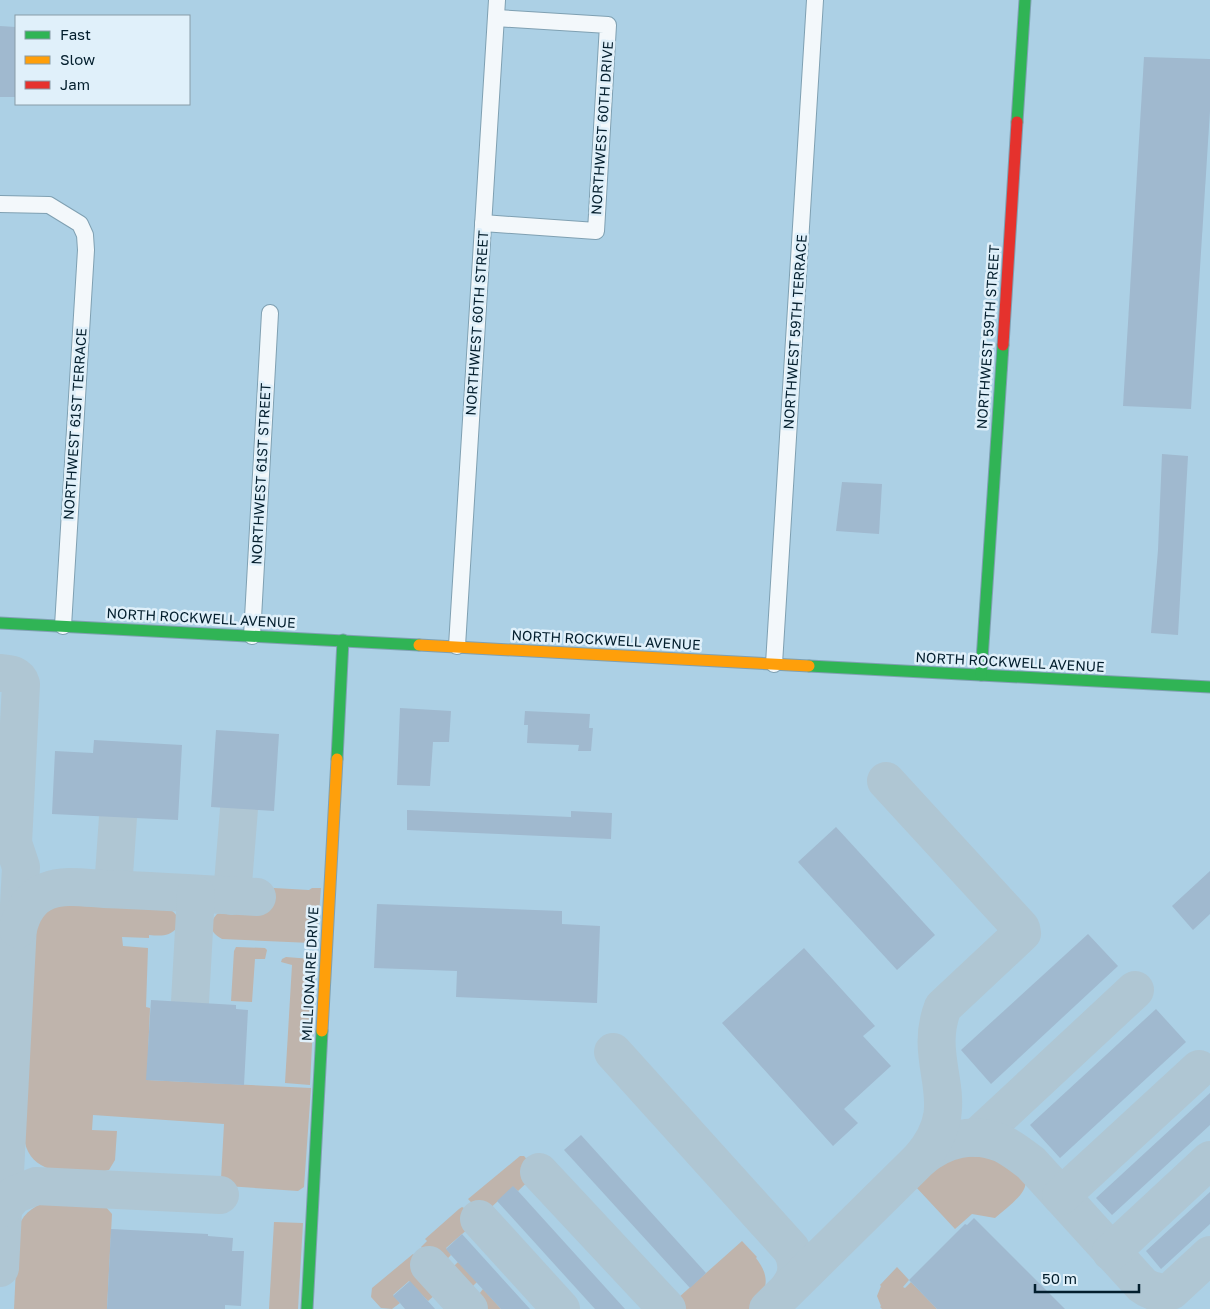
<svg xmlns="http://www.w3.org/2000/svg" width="1210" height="1309" font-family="'Golos Text',sans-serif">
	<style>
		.green { fill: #bfb4ac }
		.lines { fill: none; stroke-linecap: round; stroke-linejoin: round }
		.taxiway { stroke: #afc6d3; stroke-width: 38 }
		.building { fill: #a0b9cf }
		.street-casing { stroke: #7fa0b2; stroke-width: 18 }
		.fast-casing { stroke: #7fa0b2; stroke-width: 13 }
		.slow-casing { stroke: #7fa0b2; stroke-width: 13 }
		.jam-casing { stroke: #7fa0b2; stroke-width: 13 }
		.street { stroke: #f3f8fb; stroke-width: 16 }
		.fast { stroke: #30b455; stroke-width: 11 }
		.slow { stroke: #ff9f0a; stroke-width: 11 }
		.jam { stroke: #e5322d; stroke-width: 11 }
		.labels { text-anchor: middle; stroke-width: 5; stroke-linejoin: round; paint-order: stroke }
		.street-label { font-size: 14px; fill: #031e2d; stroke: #e0f0fa }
	</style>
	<rect width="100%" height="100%" fill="#acd0e5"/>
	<!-- green -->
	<g class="green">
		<path d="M257,887L309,890L312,888H321L317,939L311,943L222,939C210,933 208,924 217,914L222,912L256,913Z"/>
		<path d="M67,903L168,908C176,913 180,918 178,927C169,937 161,936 149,935V938L122,937L123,946L148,948L146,1007L150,1008L147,1080L311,1088L304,1187L298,1191L227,1186L222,1183L221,1179L224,1124L93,1115L92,1130L117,1131L115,1160L109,1170L99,1172L50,1169C37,1165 28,1156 25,1143L23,1142L33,935H35C37,917 50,907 67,903Z"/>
		<polygon points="236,947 265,948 267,950 265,959 255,959 252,1002 231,1001 234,951"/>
		<polygon points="286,957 312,959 316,964 310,1085 285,1083 292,965 281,962 282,959"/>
		<path d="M969,1151C977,1151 985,1152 992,1154C1005,1159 1034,1174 1023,1191C1017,1201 1004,1210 995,1218L972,1214L955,1229L915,1186C935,1167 940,1157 969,1151Z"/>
		<polygon points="520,1156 524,1156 538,1172 518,1191 513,1187 483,1215 468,1199"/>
		<path d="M53,1201L101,1204L105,1206L112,1214L107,1309H14L18,1227C25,1211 36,1204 53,1201Z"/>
		<polygon points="462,1207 466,1209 477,1221 446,1248 451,1255 444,1262 432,1260 421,1247 427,1241 425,1239 459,1209"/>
		<polygon points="274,1222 303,1223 298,1309 269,1309"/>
		<path d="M742,1241L757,1257L756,1258C772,1279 767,1292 750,1309H680L676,1303L678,1298Z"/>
		<polygon points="413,1254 417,1256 426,1267 422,1271 436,1286 436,1294 428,1301 409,1281 393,1295 400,1303 392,1309 381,1308 371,1297 372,1288"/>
		<polygon points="458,1262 477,1282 469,1290 460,1289 450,1278 450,1270"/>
		<polygon points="897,1267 909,1280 903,1287 905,1288 911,1282 937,1309 882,1309 880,1307 881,1306 877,1296 881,1286 880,1285"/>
		<polygon points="483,1289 501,1309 478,1309 475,1305 475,1299"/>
	</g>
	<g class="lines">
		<!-- taxiway -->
		<g class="taxiway">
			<path d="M0,673C10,674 18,674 21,684L13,843L21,867L0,1268"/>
			<polyline points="113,889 118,817"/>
			<polyline points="232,896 239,809"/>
			<path d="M18,929C22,912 31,897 47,891C64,884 86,888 104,889C155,891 206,894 257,897"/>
			<polyline points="190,1002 196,894"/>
			<path d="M613,1052L791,1249C798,1261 799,1274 790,1286"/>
			<polyline points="976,1138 1135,990"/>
			<path d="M920,1159C943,1139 974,1131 1003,1144C1013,1149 1022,1156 1031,1163L1142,1285C1151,1292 1160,1294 1171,1291L1210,1255"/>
			<polyline points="539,1172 667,1309"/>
			<polyline points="1061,1196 1199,1069"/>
			<polyline points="3,1208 14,1195 36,1186 220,1195"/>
			<polyline points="479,1219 561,1309"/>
			<polyline points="1111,1252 1210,1160"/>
			<polyline points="429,1265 469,1309"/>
			<path d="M768,1309L920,1159C970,1103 920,1066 943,1007L1022,933L1021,928L886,781"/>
		</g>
	</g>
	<!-- building -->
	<g class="building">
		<polygon points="0,26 16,27 16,97 0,97"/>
		<polygon points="1144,57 1210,59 1210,111 1191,409 1123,406"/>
		<polygon points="1162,454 1188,456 1178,635 1151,633 1158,550"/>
		<polygon points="842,482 882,484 879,534 836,531"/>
		<polygon points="400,708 451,711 449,742 433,742 430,786 397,785"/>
		<polygon points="525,711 590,714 589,728 593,728 591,751 578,751 579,745 527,743 528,725 524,725"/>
		<polygon points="216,730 279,734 274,811 211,807"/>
		<polygon points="94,740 182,745 178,820 52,814 55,751 93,753"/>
		<polygon points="407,810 571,817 571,811 612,813 611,839 407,830"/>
		<polygon points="836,827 935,935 897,970 798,862"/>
		<polygon points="1210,871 1210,914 1193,930 1172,906"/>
		<polygon points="377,904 562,911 562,924 600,926 597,1003 456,997 457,971 374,968"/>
		<polygon points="1088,934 1118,966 991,1084 961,1050"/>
		<polygon points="804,948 875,1026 863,1036 891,1066 844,1109 858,1123 833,1146 722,1023"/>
		<polygon points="151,1000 236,1005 236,1009 248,1010 244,1085 146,1080"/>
		<polygon points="1156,1009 1186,1042 1060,1158 1030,1125"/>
		<polygon points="1210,1093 1210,1125 1112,1215 1096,1198"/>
		<polygon points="581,1135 706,1273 690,1288 564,1150"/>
		<polygon points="513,1186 518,1191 625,1309 595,1309 497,1201"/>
		<polygon points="1210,1192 1210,1224 1161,1269 1146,1251"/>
		<polygon points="974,1218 1065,1309 937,1309 909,1280 965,1224 967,1225"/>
		<polygon points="111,1229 208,1234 208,1236 233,1238 232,1251 244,1251 241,1306 225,1305 225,1309 107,1309"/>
		<polygon points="462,1234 530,1309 501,1309 451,1255 446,1249"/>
		<polygon points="410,1281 435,1309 405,1309 400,1303 393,1296"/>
	</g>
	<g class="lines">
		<defs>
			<g id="street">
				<polyline points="0,204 49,205 80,224 85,235 86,250 63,626"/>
				<polyline points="483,223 596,231 608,25 496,18"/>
				<polyline points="252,636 270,313"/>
				<polyline points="457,646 497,0"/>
				<polyline points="774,664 815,0"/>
			</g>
			<g id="fast">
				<polyline points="1017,122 1025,0"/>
				<polyline points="0,623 419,645"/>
				<polyline points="809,666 1210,687"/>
				<polyline points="981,675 1003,345"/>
				<polyline points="337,759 343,640"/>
				<polyline points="307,1309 322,1031"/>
			</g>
			<g id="slow">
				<polyline points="419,645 809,666"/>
				<polyline points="322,1031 337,759"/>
			</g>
			<polyline id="jam" points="1003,345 1017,122"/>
		</defs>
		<!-- street casing -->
		<use href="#street" class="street-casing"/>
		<!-- fast casing -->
		<use href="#fast" class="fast-casing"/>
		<!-- slow casing -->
		<use href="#slow" class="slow-casing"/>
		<!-- jam casing -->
		<use href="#jam" class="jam-casing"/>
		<!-- street -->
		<use href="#street" class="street"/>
		<!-- fast -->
		<use href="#fast" class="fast"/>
		<!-- slow -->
		<use href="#slow" class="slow"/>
		<!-- jam -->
		<use href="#jam" class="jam"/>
	</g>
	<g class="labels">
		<!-- street labels -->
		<g class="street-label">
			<text transform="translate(602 128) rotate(-86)" y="5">NORTHWEST 60TH DRIVE</text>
			<text transform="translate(477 323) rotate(-86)" y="5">NORTHWEST 60TH STREET</text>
			<text transform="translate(795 332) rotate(-86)" y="5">NORTHWEST 59TH TERRACE</text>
			<text transform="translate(988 337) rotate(-86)" y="5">NORTHWEST 59TH STREET</text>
			<text transform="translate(75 424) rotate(-86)" y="5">NORTHWEST 61ST TERRACE</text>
			<text transform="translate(261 474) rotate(-87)" y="5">NORTHWEST 61ST STREET</text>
			<text transform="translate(201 618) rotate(3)" y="5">NORTH ROCKWELL AVENUE</text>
			<text transform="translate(606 640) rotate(3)" y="5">NORTH ROCKWELL AVENUE</text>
			<text transform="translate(1010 662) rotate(3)" y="5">NORTH ROCKWELL AVENUE</text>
			<text transform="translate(310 974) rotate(-87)" y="5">MILLIONAIRE DRIVE</text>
		</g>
	</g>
	<!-- legend -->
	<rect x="15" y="15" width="175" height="90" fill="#e0f0fa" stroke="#889ca8"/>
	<rect x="25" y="31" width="25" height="8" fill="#30b455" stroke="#889ca8"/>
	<text x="60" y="40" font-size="15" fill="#031e2d">Fast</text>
	<rect x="25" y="56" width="25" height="8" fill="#ff9f0a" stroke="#889ca8"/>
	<text x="60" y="65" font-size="15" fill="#031e2d">Slow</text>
	<rect x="25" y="81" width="25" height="8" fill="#e5322d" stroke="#889ca8"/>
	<text x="60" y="90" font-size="15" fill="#031e2d">Jam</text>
	<!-- scale -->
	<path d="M1035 1284v8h104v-8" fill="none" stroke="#031e2d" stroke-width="2.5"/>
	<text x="1042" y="1284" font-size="15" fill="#031e2d" stroke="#e0f0fa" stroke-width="4" paint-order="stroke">50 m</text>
</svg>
